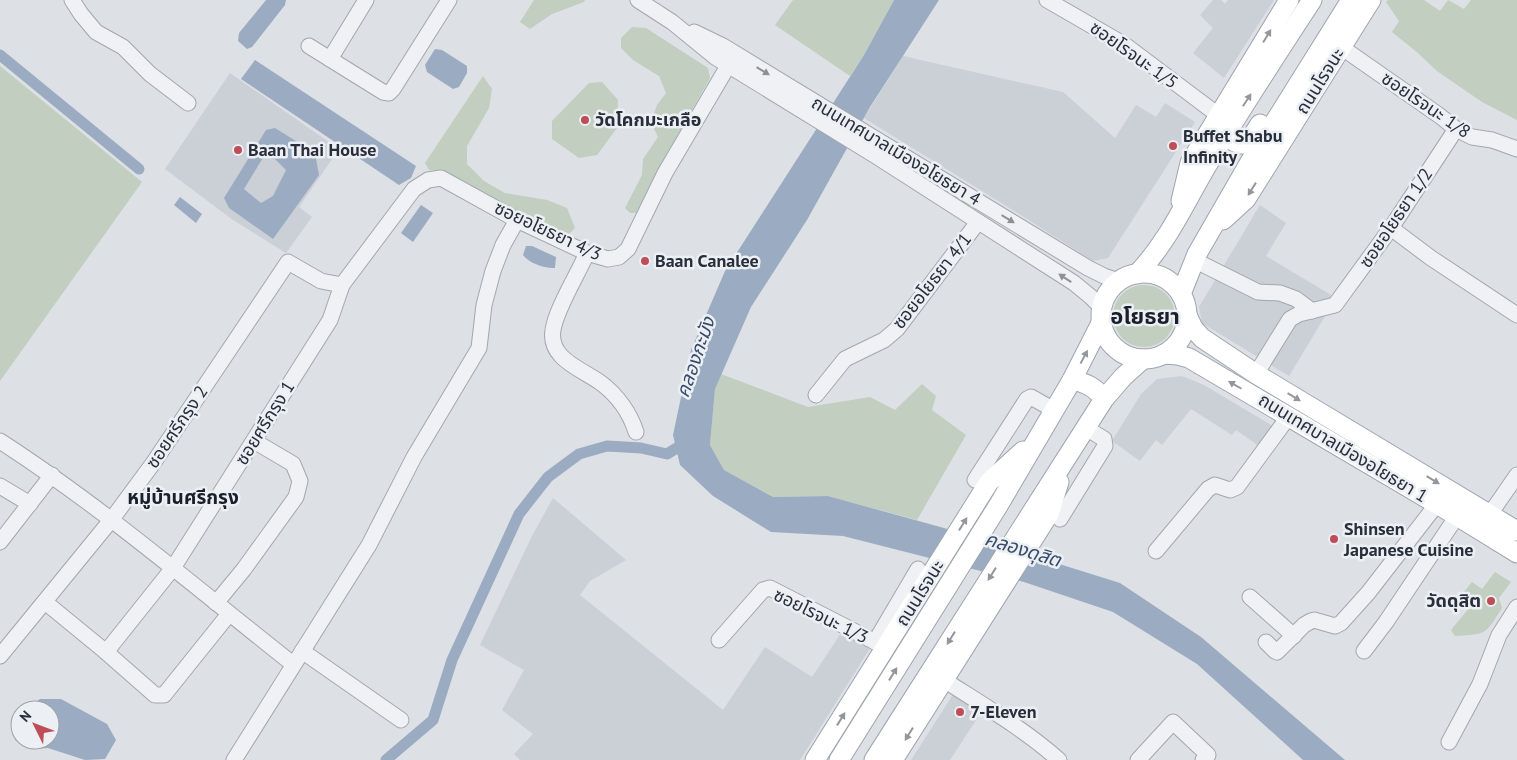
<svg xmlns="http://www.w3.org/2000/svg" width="1517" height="760" font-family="'PT Sans','Noto Sans Thai',sans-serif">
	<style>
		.built { fill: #cbcfd6 }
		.green { fill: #c2cebf }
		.water { fill: #9bacc2; fill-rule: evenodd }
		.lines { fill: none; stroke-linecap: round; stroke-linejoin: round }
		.canal { stroke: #9bacc2; stroke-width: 11 }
		.minor-casing { stroke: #a3a7ae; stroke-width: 17 }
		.major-casing { stroke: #9ea4b0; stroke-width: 21 }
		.minor { stroke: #eff1f4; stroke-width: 15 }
		.major { stroke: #fff; stroke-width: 19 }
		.oneway { fill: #94969c }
		.oneway2 { fill: #8c9097 }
		.poi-dot { fill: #bf4d58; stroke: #eceff3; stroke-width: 2 }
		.labels { text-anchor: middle; stroke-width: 5; stroke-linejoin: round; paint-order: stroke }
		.street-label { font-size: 18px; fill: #282e3a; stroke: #eceff3 }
		.poi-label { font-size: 18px; font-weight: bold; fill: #282e3a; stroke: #eceff3; text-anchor: start }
		.water-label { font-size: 19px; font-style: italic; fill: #374b6a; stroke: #eceff3 }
		.neighbourhood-label { font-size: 19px; font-weight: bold; fill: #1a1f2b; stroke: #eceff3 }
		.district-label { font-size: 22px; font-weight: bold; fill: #1a1f2b; stroke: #eceff3 }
	</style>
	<rect width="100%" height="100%" fill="#dde0e5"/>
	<!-- built -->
	<g class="built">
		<polygon points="1213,0 1221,0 1225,4 1228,0 1274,0 1224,78 1193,53 1213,28 1200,15"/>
		<polygon points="903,56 1063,92 1115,138 1136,105 1156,117 1165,103 1195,122 1108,258 1093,261 1016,212 864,118"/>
		<polygon points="230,73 339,149 299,207 312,217 286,253 233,220 165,169"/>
		<polygon points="1260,205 1286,223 1266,256 1336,298 1289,376 1202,323 1199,307"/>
		<polygon points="1182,376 1204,385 1276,428 1262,448 1236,430 1232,435 1191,409 1162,445 1156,440 1140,461 1112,441 1141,394 1157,379"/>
		<polygon points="553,498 626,560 590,581 580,595 723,710 765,647 812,677 843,630 872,645 800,760 520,760 514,754 533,734 502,710 524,670 480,645 532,536"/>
		<polygon points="954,693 982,711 950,760 911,760"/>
	</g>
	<!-- green -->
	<g class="green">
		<polygon points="534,0 585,0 584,2 552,14 530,29 520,22"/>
		<polygon points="793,0 894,0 864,55 850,76 775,25"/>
		<polygon points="1388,0 1424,0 1440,11 1448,0 1464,9 1471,0 1517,0 1517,120 1482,102 1437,71 1418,53 1392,32 1399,21 1386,2"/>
		<polygon points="632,27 646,28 708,68 710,78 660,166 636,213 630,213 625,208 642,175 643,159 658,137 651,122 657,105 666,93 659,76 633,60 621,48 621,38"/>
		<polygon points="0,66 142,182 0,381"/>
		<polygon points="483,76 492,89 489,108 467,146 467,164 484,181 505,193 547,200 567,208 575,228 569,234 559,234 443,171 429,170 425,163"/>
		<polygon points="602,82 618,100 617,128 597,155 579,158 552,139 552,121 589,83"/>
		<circle cx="1144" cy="316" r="31"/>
		<polygon points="721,374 808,407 870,397 895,410 922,384 936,396 932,410 966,435 917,520 828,496 773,497 724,470 710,445 715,389"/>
		<path d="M1495,572L1511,582L1499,598L1502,608C1485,635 1487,634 1455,636L1451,630L1469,608L1459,598L1472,582L1482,589Z"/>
	</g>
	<!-- water -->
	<g class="water">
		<polygon points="266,0 286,0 285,5 252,47 247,49 238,41 239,33"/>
		<polygon points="894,0 939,0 870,107 807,220 751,307 715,389 710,445 724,470 773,497 828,496 944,528 1120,583 1201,637 1345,760 1303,760 1197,664 1113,612 1024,582 843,536 771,532 713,496 680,465 673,435 691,350 725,271 864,55"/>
		<polygon points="435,49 442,50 467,66 467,73 459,87 453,89 427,72 425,65"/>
		<polygon points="255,60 416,166 411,178 399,185 241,79"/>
		<path d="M275,128L315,153L319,175L273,239L229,208L224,198L266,130ZM264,156L275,159L286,170L273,196L261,203L244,189Z"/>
		<polygon points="180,197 202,214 196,223 174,205"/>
		<polygon points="421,205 433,213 413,242 401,233"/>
		<path d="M526,246H532L556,257L555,268C545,269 529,263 523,255Z"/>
		<polygon points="40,699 61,699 107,724 116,740 105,759 85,760 48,748 32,749 15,740 17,716 20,714 20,740 50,740 50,710 25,710"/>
	</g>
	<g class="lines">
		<!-- canal -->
		<g class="canal">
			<polyline points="0,55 139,169"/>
			<polyline points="386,760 433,720 452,660 519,514 548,477 579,454 607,446 641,448 667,454 688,441"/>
		</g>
		<defs>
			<g id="minor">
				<polyline points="72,0 81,14 96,32 123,47 150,74 188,103"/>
				<polyline points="638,0 672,22 715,57 876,156 1074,283 1091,297 1102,308"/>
				<polyline points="1047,0 1125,45 1218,115"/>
				<polyline points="694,32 723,46 1088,268 1104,276 1119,281"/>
				<polyline points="309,46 383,92 389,93 393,89 449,0"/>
				<polyline points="1341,47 1440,116 1456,129 1472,137 1492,140 1517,149"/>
				<polyline points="330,59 366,0"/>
				<polyline points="1391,228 1431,258 1517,315"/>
				<path d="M587,253C578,274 556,309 553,330C548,359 582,369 601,383C617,395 630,413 636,432"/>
				<polyline points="1194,260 1258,292 1280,293 1296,299 1312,311"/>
				<polyline points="1256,374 1290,319 1299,314 1335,305 1391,228 1456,129"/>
				<polyline points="816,395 845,359 884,340 897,329 978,222"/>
				<path d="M0,441C102,507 194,586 289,661"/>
				<polyline points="975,480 1027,399 1031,397 1054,410"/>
				<polyline points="0,486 30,504"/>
				<polyline points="1490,514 1517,475"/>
				<polyline points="1060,519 1105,446 1104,439 1086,428"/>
				<polyline points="0,542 52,475"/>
				<polyline points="1156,551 1208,489 1215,485 1230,490 1237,487 1289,416"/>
				<polyline points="1250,597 1294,636"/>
				<polyline points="45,602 106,652 155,695 164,695 229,614"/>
				<polyline points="216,603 244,569 296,497 300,481 293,464 254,441"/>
				<polyline points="719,640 763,590 770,588 885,647"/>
				<polyline points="875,642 918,569"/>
				<polyline points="1266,642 1275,651 1277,652 1304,625 1311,621 1314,620 1335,626 1341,623 1368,593 1437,504"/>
				<polyline points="302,651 401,720"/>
				<polyline points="1364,651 1386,622 1457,516"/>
				<polyline points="106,652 173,568 330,320 342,285 414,189 428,180 441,178 517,220 587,253 608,259 619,257 628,249 665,173 735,54"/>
				<polyline points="0,656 112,519 154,462 288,262 321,281 342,285"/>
				<path d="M944,680C983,705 1024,729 1059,760"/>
				<polyline points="1449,742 1480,684 1499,635 1517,607"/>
				<polyline points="234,760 369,545 414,457 479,348 484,305 493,271 503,245 517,220"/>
				<polyline points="1138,760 1173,722 1208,755 1203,760"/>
			</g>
			<g id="major">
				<path d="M1225,135C1246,153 1248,142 1260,124"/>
				<polyline points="1181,201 1190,163 1289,0"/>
				<polyline points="1223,220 1246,199 1371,0"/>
				<circle cx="1144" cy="316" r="43"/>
				<path d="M1137,274C1169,241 1186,200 1209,162C1242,107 1277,54 1312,0"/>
				<polyline points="1181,294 1197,254 1254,155 1351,0"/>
				<polyline points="1187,315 1193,328 1202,338 1256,374 1517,531"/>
				<polyline points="1164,354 1178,355 1189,358 1457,516 1517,553"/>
				<path d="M1072,380C1086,383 1095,387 1104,399"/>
				<polyline points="815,760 989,482 1023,451"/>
				<polyline points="839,760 998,506 1072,380 1102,321"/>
				<polyline points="874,760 1104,399 1123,377 1143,359"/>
				<polyline points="893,760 1049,514 1059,482"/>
			</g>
		</defs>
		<!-- minor casing -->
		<use href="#minor" class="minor-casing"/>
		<!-- major casing -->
		<use href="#major" class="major-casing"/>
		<!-- minor -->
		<use href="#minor" class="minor"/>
		<!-- major -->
		<use href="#major" class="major"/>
	</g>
	<!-- one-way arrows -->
	<defs><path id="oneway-solid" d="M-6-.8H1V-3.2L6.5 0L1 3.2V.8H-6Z" transform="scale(1.25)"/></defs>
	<g class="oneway">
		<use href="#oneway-solid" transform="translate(1267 36) rotate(-59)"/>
		<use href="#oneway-solid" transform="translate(1247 100) rotate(-57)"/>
		<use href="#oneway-solid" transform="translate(1252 189) rotate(122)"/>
		<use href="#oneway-solid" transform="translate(1084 357) rotate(-62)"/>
		<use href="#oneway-solid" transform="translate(1235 385) rotate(-150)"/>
		<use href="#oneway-solid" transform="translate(1294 397) rotate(31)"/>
		<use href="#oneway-solid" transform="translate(1433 480) rotate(31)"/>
		<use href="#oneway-solid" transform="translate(963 524) rotate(-58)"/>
		<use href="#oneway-solid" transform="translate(992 574) rotate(122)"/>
		<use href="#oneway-solid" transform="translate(951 638) rotate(122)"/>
		<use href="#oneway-solid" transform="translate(893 674) rotate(-58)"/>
		<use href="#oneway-solid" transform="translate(841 719) rotate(-58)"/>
		<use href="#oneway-solid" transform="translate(909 734) rotate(122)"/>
	</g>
	<g class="oneway2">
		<use href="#oneway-solid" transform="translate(763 71) rotate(31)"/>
		<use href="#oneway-solid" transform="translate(1008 219) rotate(31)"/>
		<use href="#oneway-solid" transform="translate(1065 278) rotate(-147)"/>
	</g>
	<!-- markers -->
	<g class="poi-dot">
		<circle cx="585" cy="120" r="5"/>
		<circle cx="1173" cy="146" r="5"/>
		<circle cx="238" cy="150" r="5"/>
		<circle cx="645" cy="261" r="5"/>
		<circle cx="1334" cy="539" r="5"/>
		<circle cx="1491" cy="601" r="5"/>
		<circle cx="960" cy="712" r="5"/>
	</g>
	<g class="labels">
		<!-- street labels -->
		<g class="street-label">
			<text transform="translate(1134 55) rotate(35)" y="6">ซอยโรจนะ 1/5</text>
			<text transform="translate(1320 81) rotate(-58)" y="6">ถนนโรจนะ</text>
			<text transform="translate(1426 105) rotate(34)" y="6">ซอยโรจนะ 1/8</text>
			<text transform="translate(896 151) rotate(31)" y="6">ถนนเทศบาลเมืองอโยธยา 4</text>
			<text transform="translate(1396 218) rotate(-56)" y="6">ซอยอโยธยา 1/2</text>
			<text transform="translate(548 231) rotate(25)" y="6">ซอยอโยธยา 4/3</text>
			<text transform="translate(932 281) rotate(-52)" y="6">ซอยอโยธยา 4/1</text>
			<text transform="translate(265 423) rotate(-58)" y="6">ซอยศรีกรุง 1</text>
			<text transform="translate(177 427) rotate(-56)" y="6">ซอยศรีกรุง 2</text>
			<text transform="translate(1343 448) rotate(31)" y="6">ถนนเทศบาลเมืองอโยธยา 1</text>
			<text transform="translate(920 593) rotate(-58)" y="6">ถนนโรจนะ</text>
			<text transform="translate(821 616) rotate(26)" y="6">ซอยโรจนะ 1/3</text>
		</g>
		<!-- poi labels -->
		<g class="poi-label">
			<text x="595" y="126">วัดโคกมะเกลือ</text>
			<text x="1183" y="142">Buffet Shabu<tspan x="1183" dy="21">Infinity</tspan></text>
			<text x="248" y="156">Baan Thai House</text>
			<text x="655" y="267">Baan Canalee</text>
			<text x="1344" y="535">Shinsen<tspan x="1344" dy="21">Japanese Cuisine</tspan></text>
			<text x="1481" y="607" text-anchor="end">วัดดุสิต</text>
			<text x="970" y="718">7-Eleven</text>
		</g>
		<!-- water labels -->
		<g class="water-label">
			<text transform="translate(695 357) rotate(-71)" y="7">คลองกะมัง</text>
			<text transform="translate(1023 549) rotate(17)" y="7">คลองดุสิต</text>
		</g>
		<!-- neighbourhood labels -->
		<g class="neighbourhood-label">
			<text x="183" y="504">หมู่บ้านศรีกรุง</text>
		</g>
		<!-- district labels -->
		<g class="district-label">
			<text x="1145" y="324">อโยธยา</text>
		</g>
	</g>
	<!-- north arrow -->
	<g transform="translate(35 725) rotate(312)"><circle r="24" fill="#eceff3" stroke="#9ea2a9"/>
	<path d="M0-4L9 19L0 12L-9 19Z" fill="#bf4d58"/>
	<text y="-8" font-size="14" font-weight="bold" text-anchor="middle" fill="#282e3a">N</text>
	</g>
</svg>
